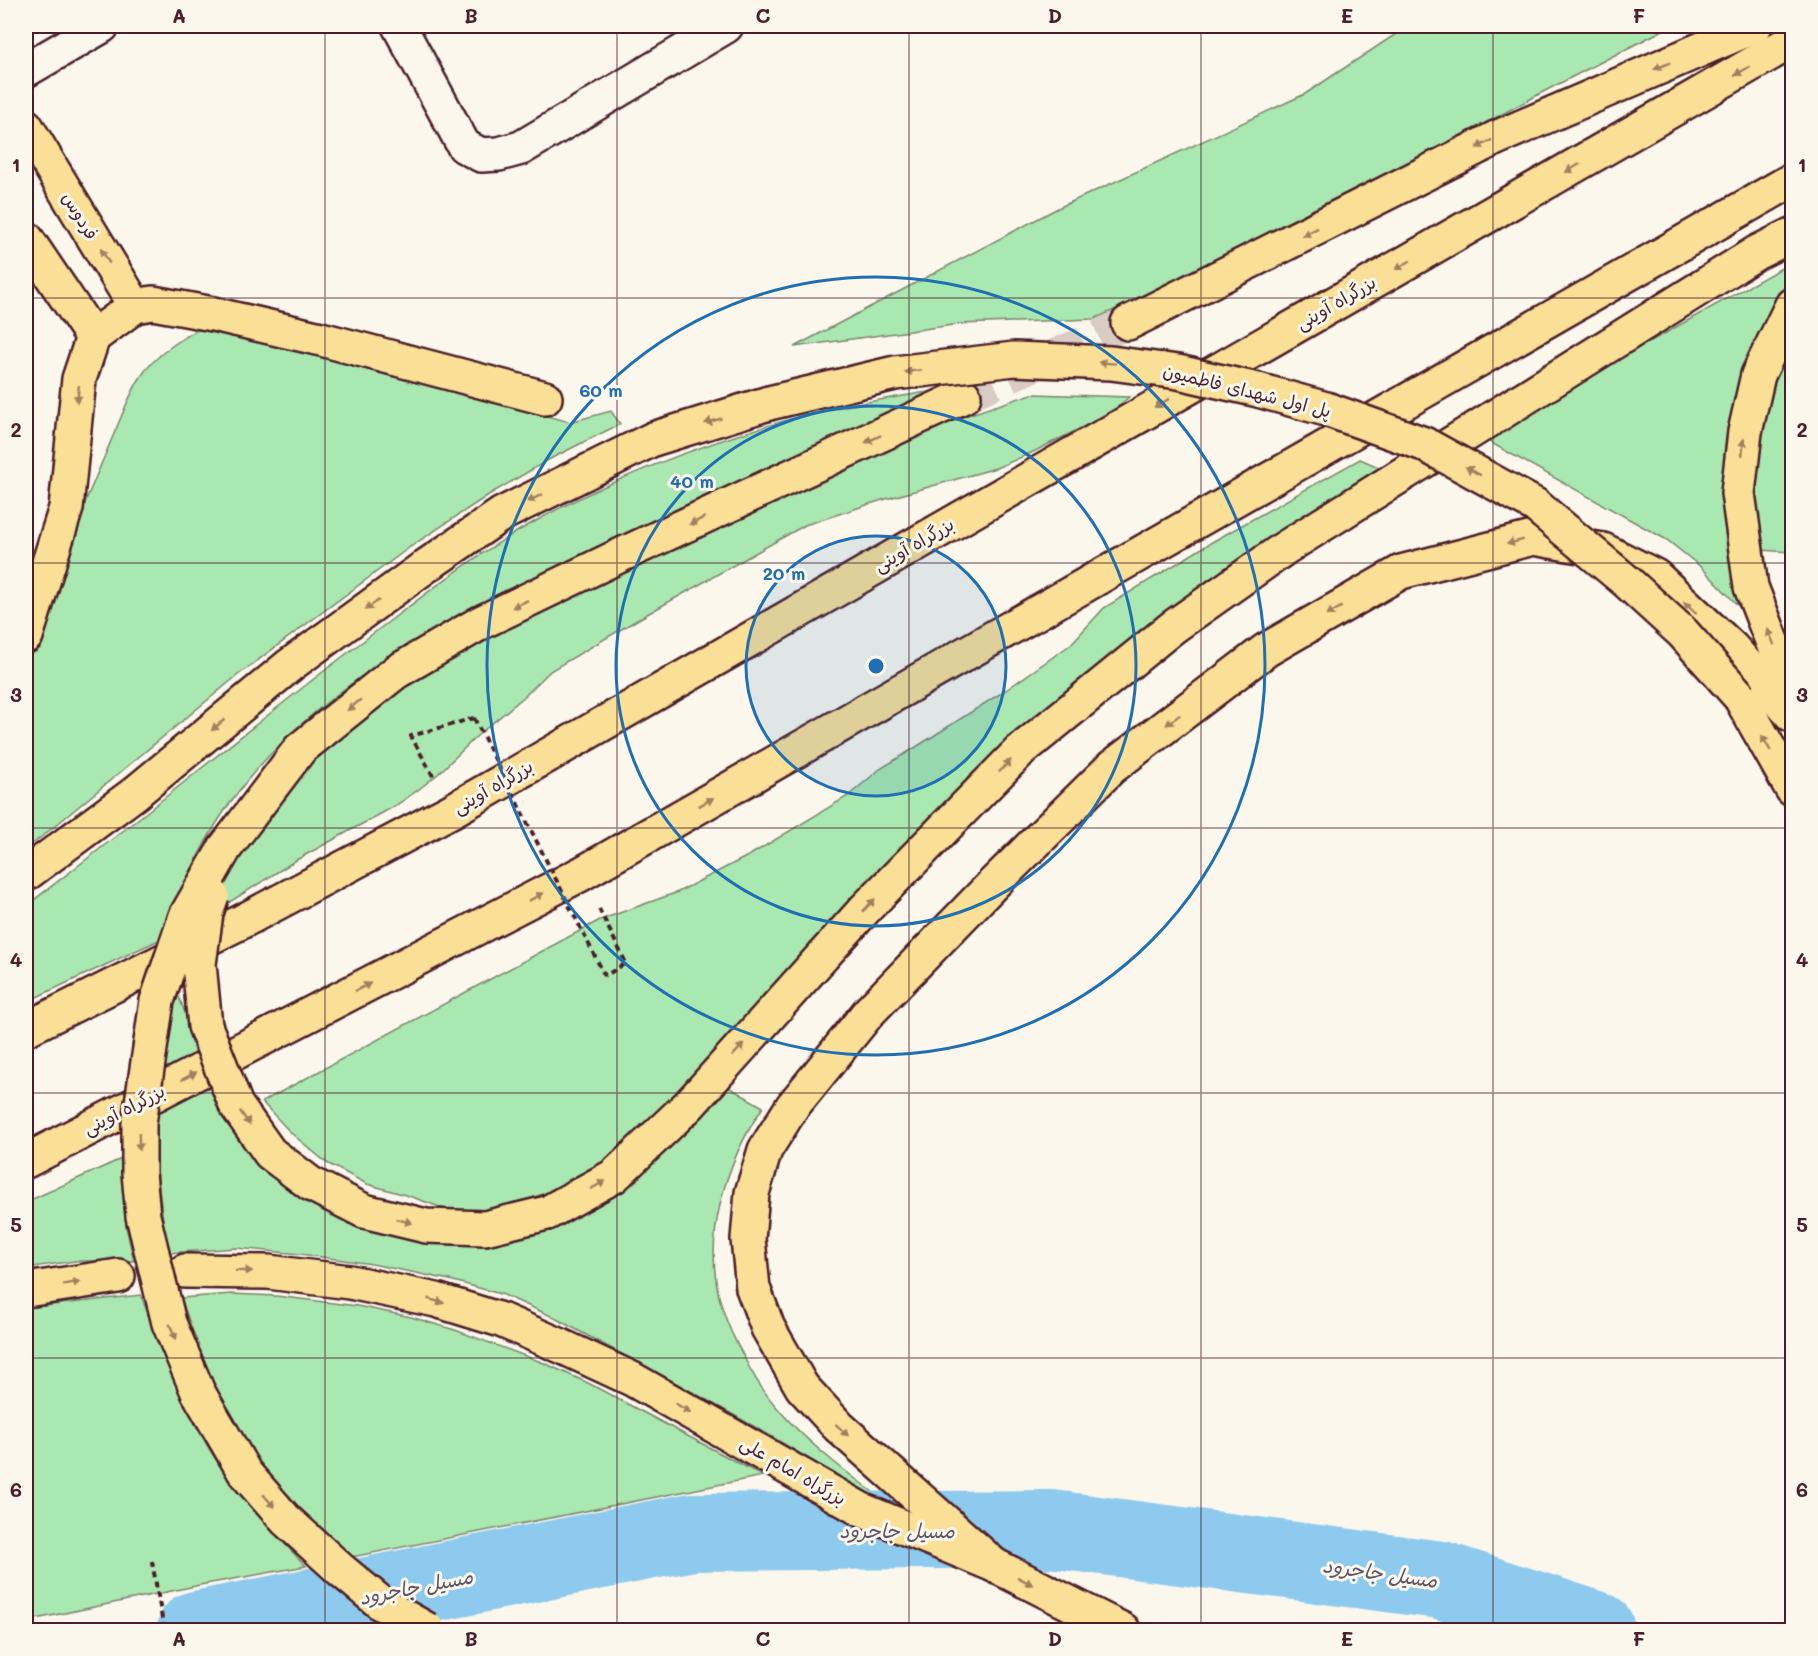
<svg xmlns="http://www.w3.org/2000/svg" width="1818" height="1656" font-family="Mali,'Playpen Sans Arabic',sans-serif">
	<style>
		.green { fill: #a9e8b0; stroke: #7a846e; stroke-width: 1.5 }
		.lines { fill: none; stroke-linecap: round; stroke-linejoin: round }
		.river { stroke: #8ecaee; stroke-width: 78 }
		.highway-tunnel { stroke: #d8ccc5; stroke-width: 33; stroke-dasharray: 33 16; stroke-linecap: butt }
		.minor-casing { stroke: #4a1f2b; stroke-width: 38 }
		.major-casing { stroke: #4a1f2b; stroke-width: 38 }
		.highway-casing { stroke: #4a1f2b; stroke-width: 38 }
		.path { stroke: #4a1f2b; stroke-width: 4; stroke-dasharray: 6 4.5; stroke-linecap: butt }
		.minor { stroke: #fbf7ec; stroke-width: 33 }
		.major { stroke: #fadf96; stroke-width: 33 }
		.highway { stroke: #fadf96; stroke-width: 33 }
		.highway-bridge-casing { stroke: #4a1f2b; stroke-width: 38; stroke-linecap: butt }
		.path-bridge { stroke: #4a1f2b; stroke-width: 4; stroke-dasharray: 6 4.5; stroke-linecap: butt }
		.highway-bridge { stroke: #fadf96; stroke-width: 33 }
		.oneway { fill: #a27f60 }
		.grid { fill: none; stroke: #4a1f2b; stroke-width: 1.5; stroke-opacity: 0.55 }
		.ring { fill: none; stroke: #1f6fb2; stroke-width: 3 }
		.labels { text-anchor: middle; stroke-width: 6; stroke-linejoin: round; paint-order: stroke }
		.street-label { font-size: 18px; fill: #4a1f2b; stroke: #fbf7ec }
		.water-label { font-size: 20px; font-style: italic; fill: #5e5266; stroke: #fbf7ec }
		.centre { fill: #1f6fb2; stroke: #fbf7ec; stroke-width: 3 }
		.ring-label { font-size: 18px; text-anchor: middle; font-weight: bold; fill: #1f6fb2; stroke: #fbf7ec; stroke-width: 6; stroke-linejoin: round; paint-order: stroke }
		.neatline { fill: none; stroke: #4a1f2b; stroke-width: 2 }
		.grid-label { font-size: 20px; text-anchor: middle; font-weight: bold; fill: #4a1f2b }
	</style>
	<rect width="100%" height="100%" fill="#fbf7ec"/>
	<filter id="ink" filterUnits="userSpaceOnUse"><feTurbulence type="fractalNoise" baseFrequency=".0167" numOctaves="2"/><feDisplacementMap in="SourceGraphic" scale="12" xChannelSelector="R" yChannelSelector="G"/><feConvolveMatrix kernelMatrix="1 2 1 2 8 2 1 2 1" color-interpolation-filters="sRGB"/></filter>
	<g filter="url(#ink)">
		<!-- green -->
		<g class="green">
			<polygon points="1408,26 1671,26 1543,92 1350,196 1182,280 1094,319 960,324 794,347 1058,208 1305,94"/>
			<path d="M1792,262V283C1787,288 1781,294 1777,300C1771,308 1767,319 1762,328C1732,387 1719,454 1724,520C1727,554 1737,587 1750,618L1702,568L1667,540L1484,439L1596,372Z"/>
			<path d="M209,324L231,328L375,372L570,422L611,411L620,424L550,459L490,494L410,547L238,675L55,826L26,849V642L127,403C131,395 135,386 140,378C154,355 186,335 209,324Z"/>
			<polygon points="1792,334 1792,552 1761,550 1753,502 1757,435 1770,384"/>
			<path d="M940,390C820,445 698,497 580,555C454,617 321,681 235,796C202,840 181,891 159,940L26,1002V906C66,875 108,843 148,811C217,756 284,701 354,648C410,606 464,562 525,527C614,476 714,439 813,413C855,403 898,397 940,390Z"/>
			<polygon points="1032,394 1129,397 1114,410 1097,420 1029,454 996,468 879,501 805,525 642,617 550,671 526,695 477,736 438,774 418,790 395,806 298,859 217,910 221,893 236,856 314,755 366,711 440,663 585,584 904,436"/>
			<polygon points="1360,459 1388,471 1254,554 733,1037 620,1153 569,1185 517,1203 487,1210 451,1211 409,1196 367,1184 327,1163 291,1133 262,1102 600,920 678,892 750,855 848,796 880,769 913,749 1006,690 1070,645 1104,608 1212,542"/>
			<path d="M177,992L221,1105L272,1170L511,1234L725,1085L763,1107C725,1163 701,1240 722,1307C727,1324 735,1341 744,1357C753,1376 765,1394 779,1410C815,1452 868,1488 912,1521L764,1432L694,1393L551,1316L504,1295L450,1280L372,1264L300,1254L236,1248L168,1253C163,1220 157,1186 156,1152C156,1098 165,1044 177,992Z"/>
			<polygon points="121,1159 126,1227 134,1261 75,1261 26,1268 26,1202"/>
			<path d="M232,1294L276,1296L357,1306L411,1317L455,1330L544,1363L588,1383L763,1476L352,1557C322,1531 285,1496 261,1464C224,1415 201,1356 181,1298Z"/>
			<path d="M141,1295C162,1358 192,1430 233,1484C255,1514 281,1540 306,1566L205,1584L26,1621V1308Z"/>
		</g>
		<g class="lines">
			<!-- river -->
			<polyline class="river" points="196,1630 692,1532 1051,1529 1441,1580 1596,1630"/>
			<!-- highway-tunnel -->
			<polyline class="highway-tunnel" points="964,396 1128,323"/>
			<defs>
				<g id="minor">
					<polyline points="399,26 464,146 481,155 499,154 521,148 726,26"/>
					<polyline points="26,70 102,26"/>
				</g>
				<g id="major">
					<polyline points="26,126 135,306"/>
					<polyline points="26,238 93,337"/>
					<polyline points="26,636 66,508 79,379 93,337 135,306 153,303 213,314 321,339 545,398"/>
				</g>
				<g id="highway">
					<polyline points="1792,305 1758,375 1745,432 1738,493 1751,587 1792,692"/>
					<polyline points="1128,323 1496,138 1755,26"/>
					<polyline points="1740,697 1792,789"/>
					<polyline points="225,848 300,749 396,672 482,622 619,556 964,396"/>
					<polyline points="26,874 134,794 290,665 426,566 502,514 653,439 769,403"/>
					<polyline points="26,1029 239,923 451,811 1792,41"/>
					<polyline points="26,1161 581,874 1792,180"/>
					<polyline points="547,1213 614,1176 689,1105 865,909 1020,751 1173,627 1285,548 1756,253 1792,235"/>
					<polyline points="185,1271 268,1272 350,1282 436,1300 501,1320 561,1346 632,1379 862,1510 994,1565 1123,1630"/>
					<polyline points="26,1290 118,1276"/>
					<polyline points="994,1565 839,1427 802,1387 768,1328 753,1288 748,1239 752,1193 765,1150 792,1107 869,1012 995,882 1112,767 1266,650 1401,572 1533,538 1603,550 1655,576 1732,648 1792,715"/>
				</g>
			</defs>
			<!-- minor casing -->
			<use href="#minor" class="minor-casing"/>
			<!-- major casing -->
			<use href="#major" class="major-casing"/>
			<!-- highway casing -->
			<use href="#highway" class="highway-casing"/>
			<!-- path -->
			<g class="path">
				<polyline points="433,776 411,736 474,718"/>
				<polyline points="599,909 626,963 605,976"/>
				<polyline points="152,1561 164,1630"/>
			</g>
			<!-- minor -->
			<use href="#minor" class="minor"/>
			<!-- major -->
			<use href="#major" class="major"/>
			<!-- highway -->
			<use href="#highway" class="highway"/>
			<defs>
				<g id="highway-bridge">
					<polyline points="769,403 895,373 1014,359 1111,363 1178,372 1258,390 1326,409 1424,444 1535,505 1626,581 1683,633 1740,697"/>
					<polyline points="225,848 186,916 157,1001 139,1123 139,1173 143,1216 169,1323 198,1392 245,1473 286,1520 341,1570 382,1604 428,1630"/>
					<polyline points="212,895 206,913 199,964 205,1026 236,1105 270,1153 311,1184 364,1211 426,1226 485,1228 547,1213"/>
				</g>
			</defs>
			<!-- highway-bridge casing -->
			<use href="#highway-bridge" class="highway-bridge-casing"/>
			<!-- path-bridge -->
			<polyline class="path-bridge" points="474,718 605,976"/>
			<!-- highway-bridge -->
			<use href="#highway-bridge" class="highway-bridge"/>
		</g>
		<!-- one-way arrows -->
		<defs><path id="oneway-solid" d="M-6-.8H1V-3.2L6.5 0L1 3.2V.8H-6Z" transform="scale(1.5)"/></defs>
		<g class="oneway">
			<use href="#oneway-solid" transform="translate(1662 66) rotate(157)"/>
			<use href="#oneway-solid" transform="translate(1742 71) rotate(150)"/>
			<use href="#oneway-solid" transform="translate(1484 144) rotate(153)"/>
			<use href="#oneway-solid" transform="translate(1573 168) rotate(150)"/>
			<use href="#oneway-solid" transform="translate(1310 232) rotate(153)"/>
			<use href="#oneway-solid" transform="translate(105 256) rotate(-121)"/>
			<use href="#oneway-solid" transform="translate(1403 265) rotate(150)"/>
			<use href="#oneway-solid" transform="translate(1107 363) rotate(-176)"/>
			<use href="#oneway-solid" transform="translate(913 371) rotate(173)"/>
			<use href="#oneway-solid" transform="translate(78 394) rotate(96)"/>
			<use href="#oneway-solid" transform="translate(1162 403) rotate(150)"/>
			<use href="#oneway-solid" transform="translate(713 421) rotate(163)"/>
			<use href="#oneway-solid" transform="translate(873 439) rotate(155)"/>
			<use href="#oneway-solid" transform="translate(1743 447) rotate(-84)"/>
			<use href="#oneway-solid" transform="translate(1473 471) rotate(-151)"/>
			<use href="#oneway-solid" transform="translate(535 498) rotate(154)"/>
			<use href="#oneway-solid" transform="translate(697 521) rotate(155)"/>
			<use href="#oneway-solid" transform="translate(1515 542) rotate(165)"/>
			<use href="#oneway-solid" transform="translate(520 604) rotate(154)"/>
			<use href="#oneway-solid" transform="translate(372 605) rotate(144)"/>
			<use href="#oneway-solid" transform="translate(1690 608) rotate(-137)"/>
			<use href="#oneway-solid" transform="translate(1334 611) rotate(150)"/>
			<use href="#oneway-solid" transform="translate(1771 637) rotate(-112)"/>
			<use href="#oneway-solid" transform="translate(354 705) rotate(141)"/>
			<use href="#oneway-solid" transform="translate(1173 720) rotate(143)"/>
			<use href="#oneway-solid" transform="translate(218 725) rotate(140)"/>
			<use href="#oneway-solid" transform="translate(1766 743) rotate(-120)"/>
			<use href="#oneway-solid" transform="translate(1005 766) rotate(-46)"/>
			<use href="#oneway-solid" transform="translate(706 802) rotate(-30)"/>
			<use href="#oneway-solid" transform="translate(536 897) rotate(-27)"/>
			<use href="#oneway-solid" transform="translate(869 905) rotate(-46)"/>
			<use href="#oneway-solid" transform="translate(363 987) rotate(-27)"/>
			<use href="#oneway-solid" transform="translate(738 1050) rotate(-48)"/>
			<use href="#oneway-solid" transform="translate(189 1076) rotate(-27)"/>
			<use href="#oneway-solid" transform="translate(245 1118) rotate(55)"/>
			<use href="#oneway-solid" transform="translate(139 1142) rotate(89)"/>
			<use href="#oneway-solid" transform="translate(598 1185) rotate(-29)"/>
			<use href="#oneway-solid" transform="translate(404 1221) rotate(14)"/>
			<use href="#oneway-solid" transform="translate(244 1271) rotate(1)"/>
			<use href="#oneway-solid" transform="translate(72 1283) rotate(-9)"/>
			<use href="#oneway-solid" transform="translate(436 1301) rotate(15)"/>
			<use href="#oneway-solid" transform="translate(173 1332) rotate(67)"/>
			<use href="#oneway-solid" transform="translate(683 1408) rotate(30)"/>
			<use href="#oneway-solid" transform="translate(842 1430) rotate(43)"/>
			<use href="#oneway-solid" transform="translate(269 1501) rotate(49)"/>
			<use href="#oneway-solid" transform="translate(1025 1581) rotate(27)"/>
		</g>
	</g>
	<!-- grid -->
	<path class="grid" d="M325,26V1630M617,26V1630M909,26V1630M1201,26V1630M1493,26V1630M26,298H1792M26,563H1792M26,828H1792M26,1093H1792M26,1358H1792"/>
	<!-- distance rings -->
	<circle cx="876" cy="666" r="130" fill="#1f6fb2" fill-opacity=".12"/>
	<g class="ring">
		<circle cx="876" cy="666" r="130"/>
		<circle cx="876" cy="666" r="260"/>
		<circle cx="876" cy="666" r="389"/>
	</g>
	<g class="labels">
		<!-- street labels -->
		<g class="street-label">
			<text transform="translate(80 216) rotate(59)" y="6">فردوس</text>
			<text transform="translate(1336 303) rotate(-30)" y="6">بزرگراه آوینی</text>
			<text transform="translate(1247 391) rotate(14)" y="6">پل اول شهدای فاطمیون</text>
			<text transform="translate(914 545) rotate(-30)" y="6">بزرگراه آوینی</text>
			<text transform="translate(493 787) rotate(-30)" y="6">بزرگراه آوینی</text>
			<text transform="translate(124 1110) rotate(-27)" y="6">بزرگراه آوینی</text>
			<text transform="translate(793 1471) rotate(30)" y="6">بزرگراه امام علی</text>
		</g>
		<!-- water labels -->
		<g class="water-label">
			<text x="897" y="1538">مسیل جاجرود</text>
			<text transform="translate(1380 1573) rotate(8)" y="7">مسیل جاجرود</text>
			<text transform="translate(416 1587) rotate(-11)" y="7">مسیل جاجرود</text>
		</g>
	</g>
	<circle cx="876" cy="666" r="9" class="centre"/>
	<g class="ring-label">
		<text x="601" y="397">60 m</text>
		<text x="692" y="488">40 m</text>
		<text x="784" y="580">20 m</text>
	</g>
	<!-- margin -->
	<rect width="1818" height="1656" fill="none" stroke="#fbf7ec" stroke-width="66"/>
	<rect x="33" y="33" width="1752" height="1590" class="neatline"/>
	<g class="grid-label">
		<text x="179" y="23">A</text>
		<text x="471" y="23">B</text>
		<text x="763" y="23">C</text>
		<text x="1055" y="23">D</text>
		<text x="1347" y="23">E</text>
		<text x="1639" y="23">F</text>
		<text x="16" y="172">1</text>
		<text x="1802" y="172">1</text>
		<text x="16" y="437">2</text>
		<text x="1802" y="437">2</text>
		<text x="16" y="702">3</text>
		<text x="1802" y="702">3</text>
		<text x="16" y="967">4</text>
		<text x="1802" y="967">4</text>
		<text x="16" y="1232">5</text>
		<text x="1802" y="1232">5</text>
		<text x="16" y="1497">6</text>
		<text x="1802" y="1497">6</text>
		<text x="179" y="1646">A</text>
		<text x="471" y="1646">B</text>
		<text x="763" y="1646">C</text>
		<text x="1055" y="1646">D</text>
		<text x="1347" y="1646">E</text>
		<text x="1639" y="1646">F</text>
	</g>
</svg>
